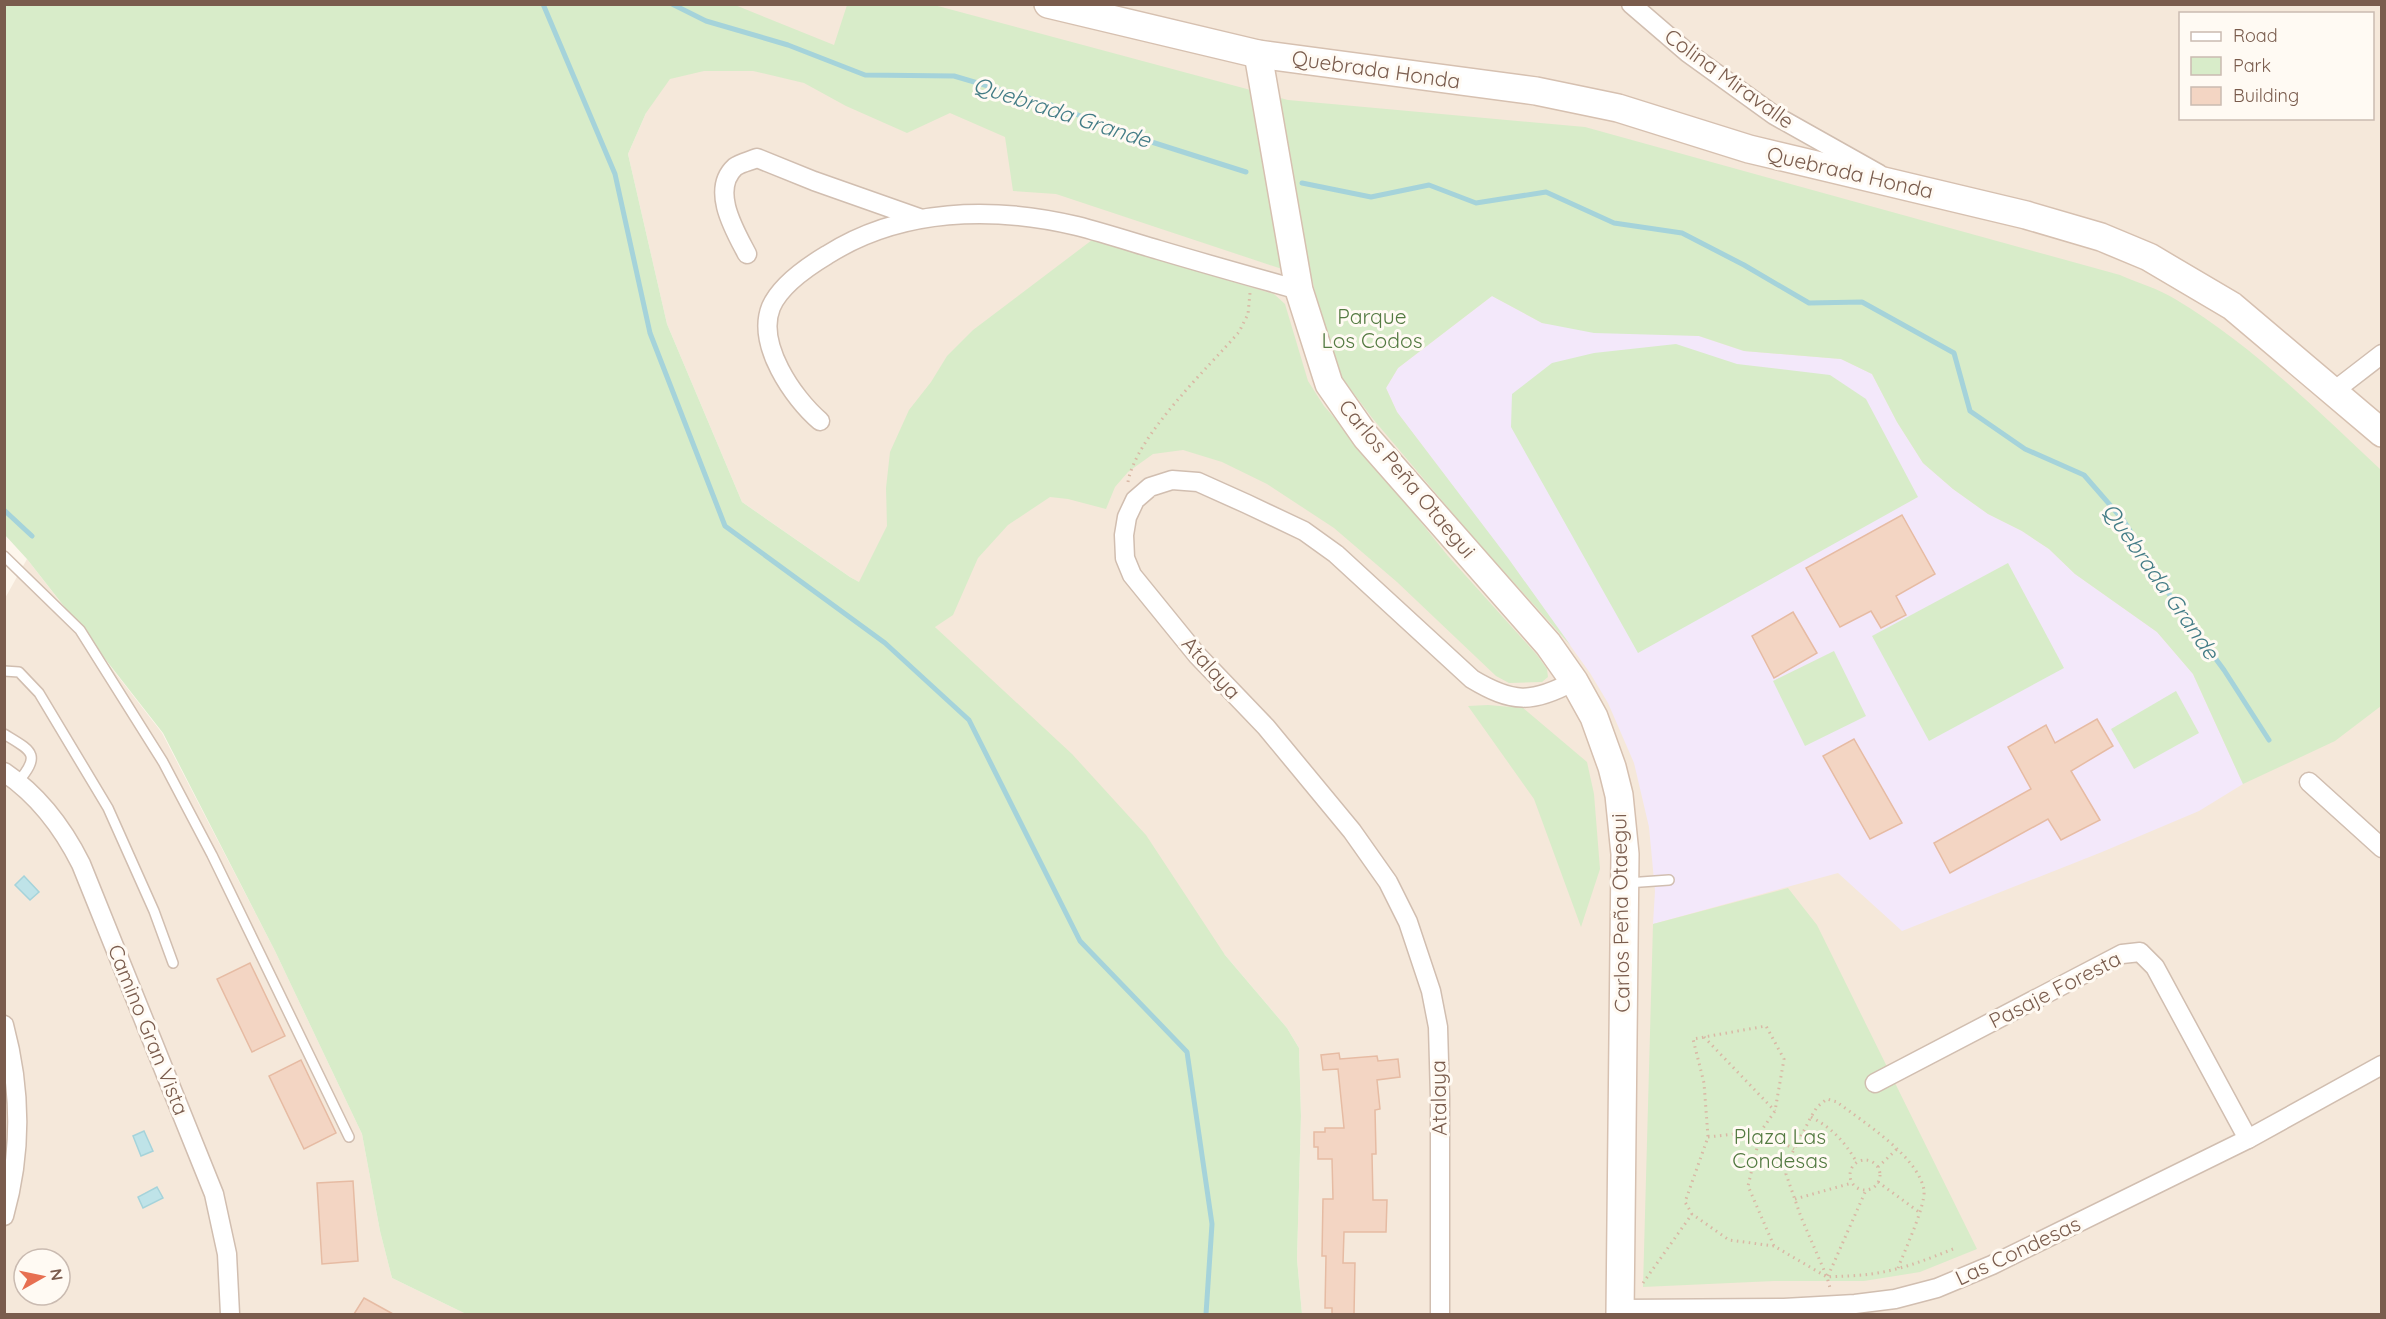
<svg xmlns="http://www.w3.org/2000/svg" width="2386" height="1319" font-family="Quicksand,sans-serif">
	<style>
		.residential { fill: #f5e8da; fill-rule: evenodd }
		.education { fill: #f3e8fa }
		.green { fill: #d8ecc9 }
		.water { fill: #bfe3e8; stroke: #a5d3da; stroke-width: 1.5 }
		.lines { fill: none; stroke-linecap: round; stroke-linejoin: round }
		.stream { stroke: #a5d3da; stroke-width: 5 }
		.building { fill: #f3d5c3; stroke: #e6bba3; stroke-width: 1.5 }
		.lane-casing { stroke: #d1beb0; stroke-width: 12 }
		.street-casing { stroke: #d1beb0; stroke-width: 21 }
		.secondary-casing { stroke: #d6c0b0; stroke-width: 30 }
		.path { stroke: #d9b8a5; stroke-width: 3; stroke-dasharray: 1.5 4.5; stroke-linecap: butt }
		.lane { stroke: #fff; stroke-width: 9 }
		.street { stroke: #fff; stroke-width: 18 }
		.secondary { stroke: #fff; stroke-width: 27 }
		.labels { text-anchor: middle; stroke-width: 6; stroke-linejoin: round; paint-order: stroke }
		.street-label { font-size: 21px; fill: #7a5c4d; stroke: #fffaf3 }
		.park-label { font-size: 21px; fill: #537a41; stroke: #fffaf3 }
		.water-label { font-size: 22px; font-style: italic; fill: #437c86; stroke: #fffaf3 }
	</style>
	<rect width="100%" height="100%" fill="#fdf6ec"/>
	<!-- residential -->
	<g class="residential">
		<path d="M571,5H2381V1314H1302L1297,1259L1301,1116L1299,1048L1287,1028L1225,955L935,627L850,577L742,502L667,324L628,154L646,113ZM2180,14H2372V118H2180Z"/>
		<path d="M27,559L162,733L275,951L362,1134L380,1231L392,1278L466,1314H5L4,600ZM24,1259H60V1295H24Z"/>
	</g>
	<!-- education -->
	<polygon class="education" points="1492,296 1542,323 1699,336 1744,351 1841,359 1872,374 1897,422 1923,463 1953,489 1988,514 2022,531 2049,549 2075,574 2157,632 2193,674 2243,784 2199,811 2102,852 1902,931 1838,873 1653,924 1655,891 1649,827 1634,763 1608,703 1590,673 1508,559 1397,412 1386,388 1398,368"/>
	<!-- green -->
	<g class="green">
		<path d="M4,5H735L834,45L847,5H934L1288,100L1585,127L2120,275C2138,283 2159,289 2175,299C2252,345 2317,410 2381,470V706L2335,741L2243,784L2193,674L2157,632L2075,574L2049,549L2022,531L1988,514L1953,489L1923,463L1897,422L1872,374L1841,359L1744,351L1699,336L1594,333L1542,323L1492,296L1398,368L1386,388L1397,412L1508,558L1571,646L1472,536L1373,419L1336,370L1323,326L1312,279L1056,194L1013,191L1005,137L950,113L907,133L846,106L804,83L753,71H704L670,79L646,113L628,154L667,324L742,502L850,577L859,582L887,526L886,488L890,452L909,410L931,382L947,356L973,330L1092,240L1274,294L1285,304L1308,381L1324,406L1362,449L1448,556L1537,655L1547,669L1548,677L1542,682L1509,683L1496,676L1397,582L1334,528L1267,484L1222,462L1183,450L1153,454L1128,472L1115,487L1106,509L1068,499L1050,497L1008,525L978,558L953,615L935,627L1072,754L1146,835L1225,955L1287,1028L1299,1048L1301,1116L1297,1259L1302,1314H466L392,1278L380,1231L362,1134L275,951L163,733L27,559L5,535Z"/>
		<polygon points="1676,344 1737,364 1830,375 1866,399 1918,497 1638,653 1511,427 1512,394 1552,363 1594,353"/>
		<polygon points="2008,563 2064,668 1929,741 1872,636"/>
		<polygon points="1834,651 1866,716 1805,746 1773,681"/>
		<polygon points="2176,691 2199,733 2134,769 2111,729"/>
		<polygon points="1488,705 1523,708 1587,762 1594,794 1600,869 1581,927 1534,799 1468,706"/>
		<polygon points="1788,888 1817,925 1977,1249 1920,1272 1864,1281 1774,1281 1643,1287 1653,924"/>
	</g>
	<!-- water -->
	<g class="water">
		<polygon points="24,876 39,892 30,900 15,885"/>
		<polygon points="144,1131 153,1151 141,1156 133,1136"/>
		<polygon points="157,1187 163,1198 143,1208 138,1197"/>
	</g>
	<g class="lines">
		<!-- stream -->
		<g class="stream">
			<polyline points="543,4 615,174 650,333 725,526 885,643 969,720 1080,941 1187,1052 1212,1224 1206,1314"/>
			<polyline points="672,4 706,21 788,45 865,75 954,76 1049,104 1139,138 1246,172"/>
			<polyline points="1302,183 1371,197 1429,185 1476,203 1546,192 1614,223 1682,233 1744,265 1809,303 1862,302 1954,353 1970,411 2025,449 2084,475 2124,521 2176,605 2224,670 2269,740"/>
			<polyline points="4,510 32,536"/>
		</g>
	</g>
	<!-- building -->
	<g class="building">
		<polygon points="1902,515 1935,574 1896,596 1906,615 1881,628 1871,611 1840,627 1806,568"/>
		<polygon points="1793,612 1817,653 1774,678 1752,636"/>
		<polygon points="2097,719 2113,746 2071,771 2100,820 2061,840 2048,819 1950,873 1934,843 2031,789 2008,747 2046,725 2055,743"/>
		<polygon points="1854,739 1902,823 1870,839 1823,756"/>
		<polygon points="250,963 285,1036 252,1052 217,979"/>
		<polygon points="1339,1053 1340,1059 1377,1056 1378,1061 1398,1059 1400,1077 1377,1080 1380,1109 1375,1110 1376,1154 1372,1154 1373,1200 1387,1200 1386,1232 1344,1232 1343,1263 1355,1263 1354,1314 1332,1314 1332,1308 1325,1308 1326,1256 1322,1256 1323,1199 1333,1199 1332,1159 1318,1159 1318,1147 1314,1147 1314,1132 1325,1132 1325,1128 1344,1128 1338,1069 1323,1070 1321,1055"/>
		<polygon points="301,1060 336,1133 304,1149 269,1076"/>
		<polygon points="353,1181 358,1261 322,1264 317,1183"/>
		<polygon points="364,1298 393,1314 354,1314"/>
	</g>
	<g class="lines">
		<defs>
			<g id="lane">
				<polyline points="4,556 80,630 163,762 212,855 349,1137"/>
				<polyline points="4,671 19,672 39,693 108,808 154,911 173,963"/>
				<path d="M4,734C32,751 42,754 17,783"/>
				<polyline points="1627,883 1669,880"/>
			</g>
			<g id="street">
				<polyline points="1631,4 1688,53 1774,115 1879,174"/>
				<path d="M747,254C735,231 710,190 735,167C740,163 750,161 757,158L814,181L919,218"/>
				<polyline points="2334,391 2382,354"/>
				<path d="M820,421C793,398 756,344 771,307C780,286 807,267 827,255C901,208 993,206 1077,226C1104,233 1132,242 1159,250C1206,264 1253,277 1299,290"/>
				<path d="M4,772C38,795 63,828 81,864L214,1194L227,1254L230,1314"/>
				<polyline points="2309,782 2382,848"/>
				<path d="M4,1025C21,1088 22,1153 4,1216"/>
				<polyline points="1875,1083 2122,954 2140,952 2155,967 2248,1139"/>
				<polyline points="1620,1309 1784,1308 1855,1304 1895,1299 1937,1288 1992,1265 2248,1139 2382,1065"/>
				<path d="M1440,1314V1098L1438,1027L1431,991L1408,922L1388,882L1352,831L1266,727L1197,655L1132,575L1125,558L1124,535L1127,517L1135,500L1150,487L1172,480L1198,482L1247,504L1304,531L1336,554L1472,679C1512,703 1532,704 1574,681"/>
			</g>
			<g id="secondary">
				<polyline points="1048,4 1258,54 1536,91 1618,108 1749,149 2026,215 2101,237 2149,257 2232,306 2382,433"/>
				<polyline points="1258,54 1299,290 1329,384 1366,437 1548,644 1574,681 1594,717 1612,767 1619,795 1625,854 1620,1314"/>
			</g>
		</defs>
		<!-- lane casing -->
		<use href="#lane" class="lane-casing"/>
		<!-- street casing -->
		<use href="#street" class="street-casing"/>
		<!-- secondary casing -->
		<use href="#secondary" class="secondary-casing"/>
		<!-- path -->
		<g class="path">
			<path d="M1128,482C1136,436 1207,369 1239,332L1248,314L1250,293"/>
			<polyline points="1704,1037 1775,1111"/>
			<path d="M1811,1117C1832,1128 1844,1141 1856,1161"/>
			<polyline points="1708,1137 1761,1131 1794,1149"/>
			<circle cx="1865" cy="1175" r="15"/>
			<polyline points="1878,1167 1897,1149"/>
			<polyline points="1878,1182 1919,1212"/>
			<polyline points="1795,1199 1852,1183"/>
			<polyline points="1774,1246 1729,1240 1692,1214 1685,1202 1708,1137 1704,1083 1693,1039 1766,1026 1784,1059 1775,1111 1761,1131 1748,1186 1774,1246 1827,1277 1830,1288"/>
			<path d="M1898,1268C1904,1252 1926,1205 1924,1190C1918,1156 1863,1122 1837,1102L1827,1099L1817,1107L1811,1117L1788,1161L1786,1174L1801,1217L1827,1277C1842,1276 1857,1276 1871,1274C1900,1270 1926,1260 1953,1249"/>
			<polyline points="1828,1276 1866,1190"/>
			<polyline points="1643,1283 1692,1214"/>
		</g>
		<!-- lane -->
		<use href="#lane" class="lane"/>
		<!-- street -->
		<use href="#street" class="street"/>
		<!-- secondary -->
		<use href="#secondary" class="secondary"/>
	</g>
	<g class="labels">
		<!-- street labels -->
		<g class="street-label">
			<text transform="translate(1376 70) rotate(8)" y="7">Quebrada Honda</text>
			<text transform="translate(1729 79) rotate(36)" y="7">Colina Miravalle</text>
			<text transform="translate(1850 173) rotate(13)" y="7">Quebrada Honda</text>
			<text transform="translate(1407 479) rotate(50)" y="7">Carlos Peña Otaegui</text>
			<text transform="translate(1211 668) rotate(48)" y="7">Atalaya</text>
			<text transform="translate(1621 913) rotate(-91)" y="7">Carlos Peña Otaegui</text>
			<text transform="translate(2055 990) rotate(-27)" y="7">Pasaje Foresta</text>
			<text transform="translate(148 1030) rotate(68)" y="7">Camino Gran Vista</text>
			<text transform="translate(1439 1098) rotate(-91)" y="7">Atalaya</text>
			<text transform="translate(2018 1251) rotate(-25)" y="7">Las Condesas</text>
		</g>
		<!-- park labels -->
		<g class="park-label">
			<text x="1372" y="324">Parque<tspan x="1372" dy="24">Los Codos</tspan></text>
			<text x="1780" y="1144">Plaza Las<tspan x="1780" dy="24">Condesas</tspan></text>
		</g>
		<!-- water labels -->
		<g class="water-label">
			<text transform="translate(1062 112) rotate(18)" y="8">Quebrada Grande</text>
			<text transform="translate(2161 581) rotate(55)" y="8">Quebrada Grande</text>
		</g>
	</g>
	<!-- border -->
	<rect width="2386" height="1319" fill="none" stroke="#7a5c4d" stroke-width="12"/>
	<!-- legend -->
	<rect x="2179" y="12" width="195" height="108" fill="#fffaf3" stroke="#cabbb1" stroke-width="1.5"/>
	<rect x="2191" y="32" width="30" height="9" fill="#ffffff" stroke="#cabbb1" stroke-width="1.5"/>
	<text x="2233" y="42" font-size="18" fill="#7a5c4d">Road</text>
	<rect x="2191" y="57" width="30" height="18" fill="#d8ecc9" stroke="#cabbb1" stroke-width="1.5"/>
	<text x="2233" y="72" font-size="18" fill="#7a5c4d">Park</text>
	<rect x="2191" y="87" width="30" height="18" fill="#f3d5c3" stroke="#cabbb1" stroke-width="1.5"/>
	<text x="2233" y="102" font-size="18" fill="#7a5c4d">Building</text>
	<!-- north arrow -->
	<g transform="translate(42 1277) rotate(81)"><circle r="28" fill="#fffaf3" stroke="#cabbb1" stroke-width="1.5"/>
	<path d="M0-4.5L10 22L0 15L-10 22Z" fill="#e76f51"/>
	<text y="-9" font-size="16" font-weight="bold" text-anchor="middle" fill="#7a5c4d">N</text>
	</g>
</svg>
